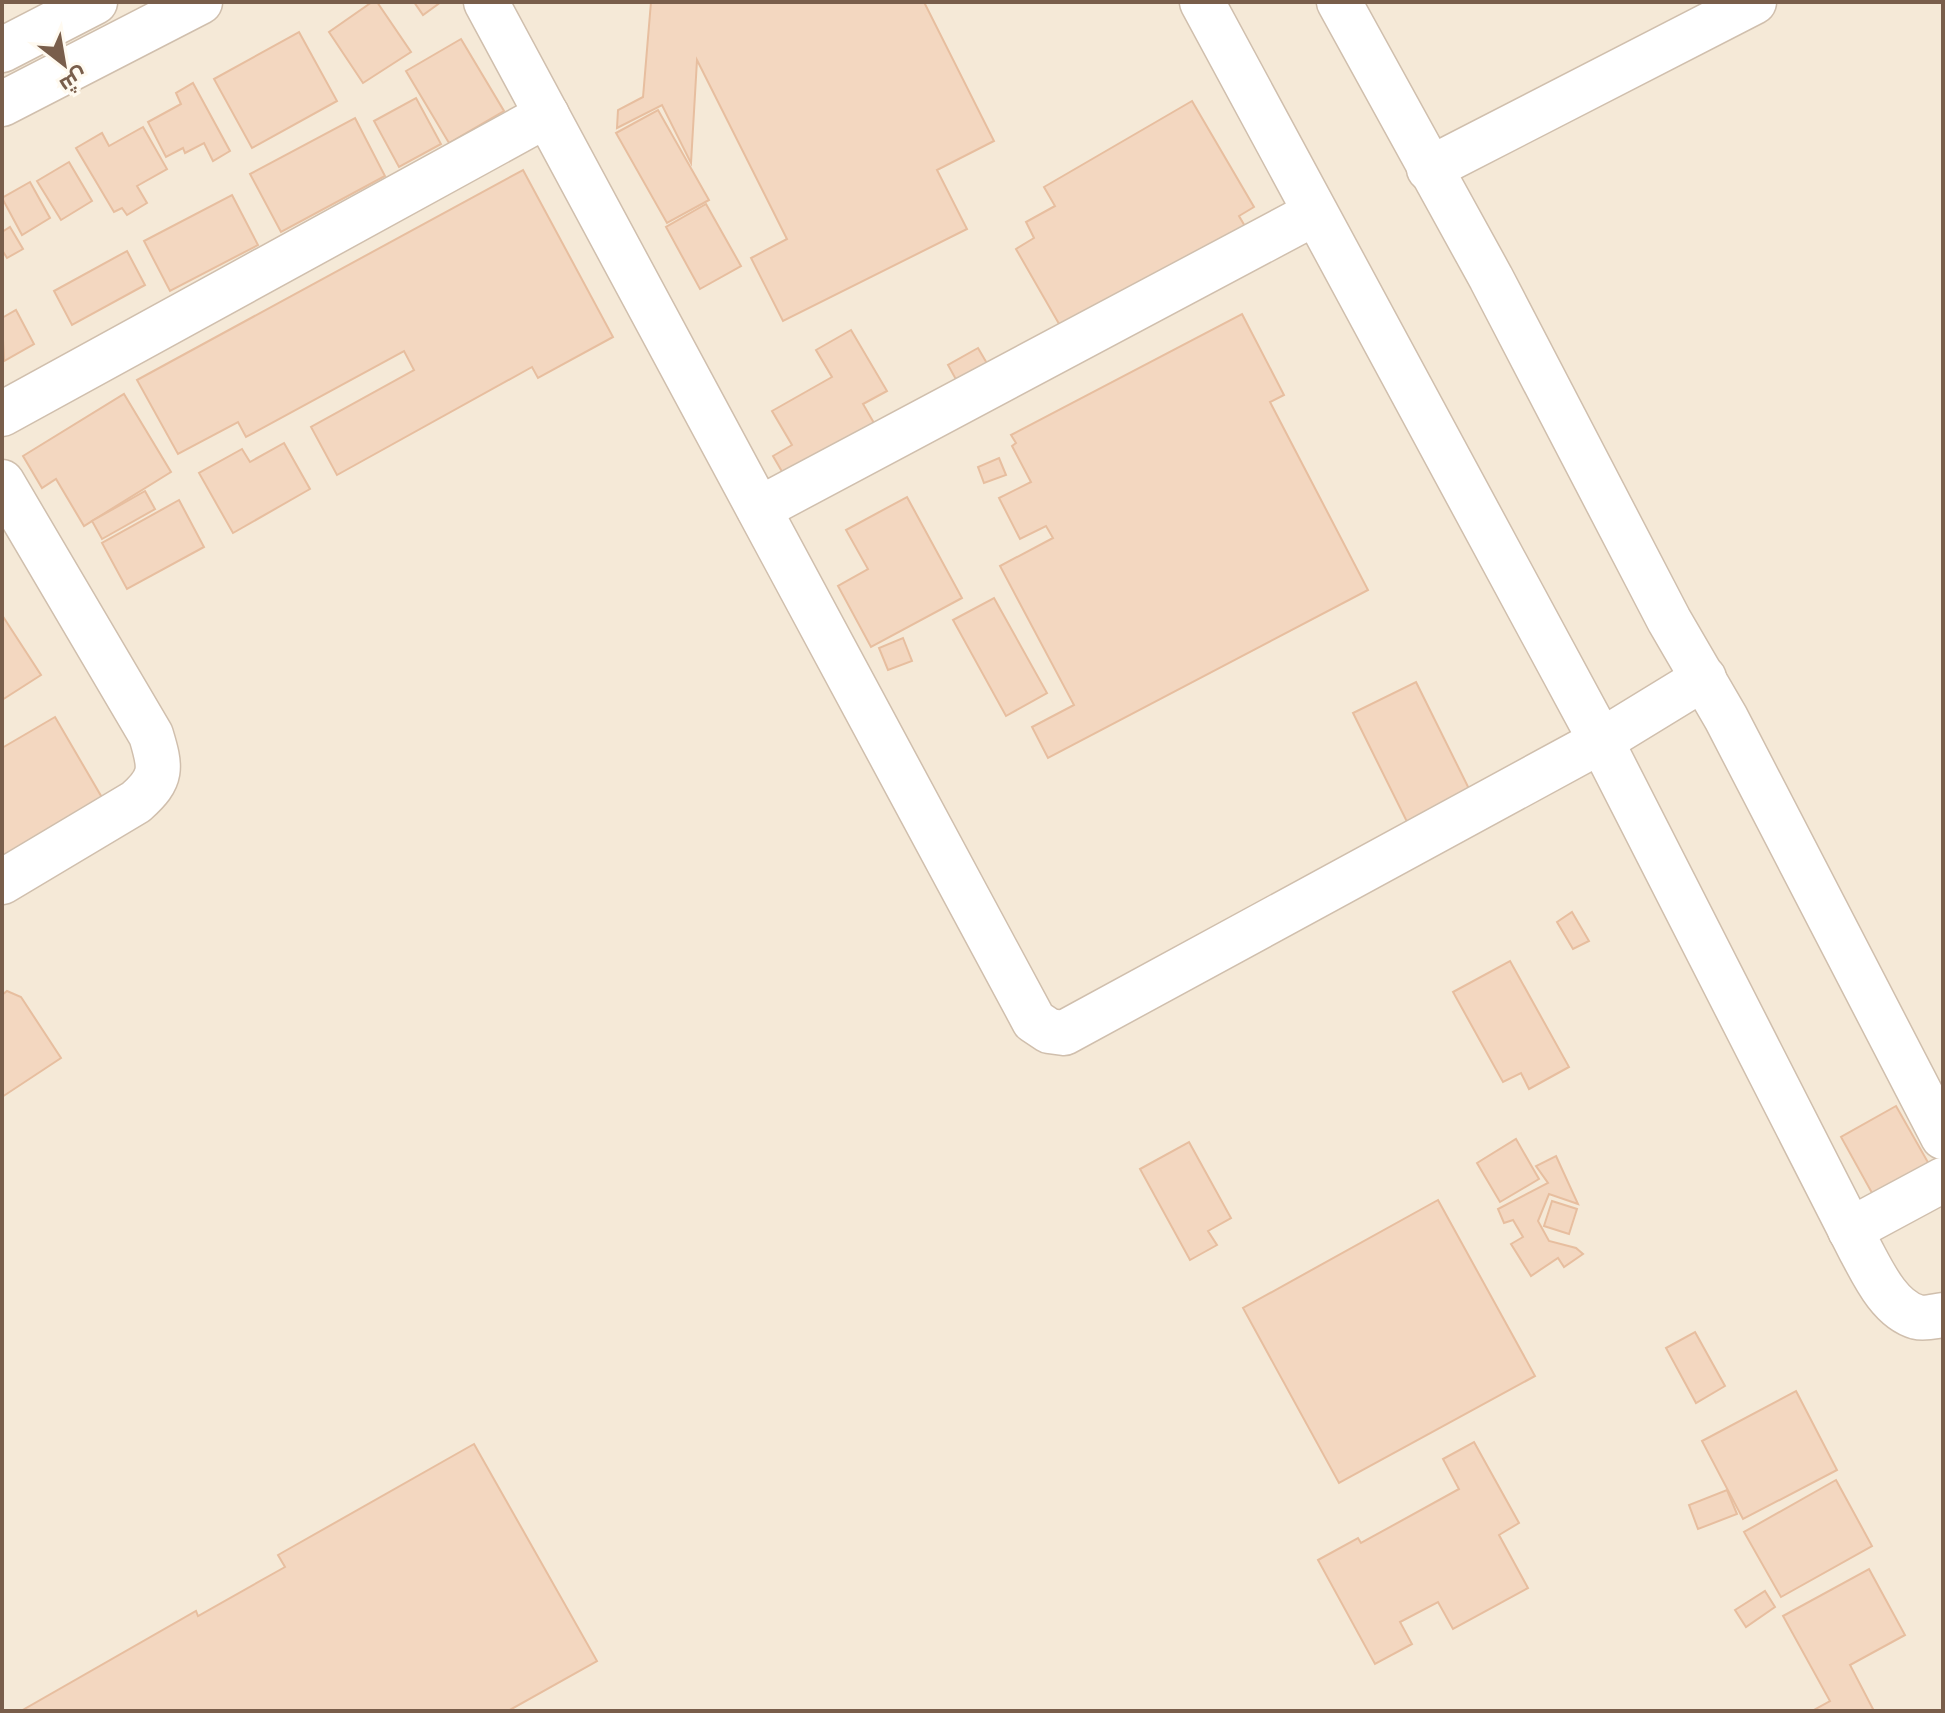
<svg xmlns="http://www.w3.org/2000/svg" width="1945" height="1713" font-family="Roboto,Cairo,sans-serif">
	<style>
		.residential { fill: #f5e9d7 }
		.building { fill: #f3d7c0; stroke: #e7be9f; stroke-width: 2 }
		.lines { fill: none; stroke-linecap: round; stroke-linejoin: round }
		.minor-casing { stroke: #d0bfad; stroke-width: 47 }
		.minor { stroke: #fff; stroke-width: 44 }
	</style>
	<rect width="100%" height="100%" fill="#fdf6e9"/>
	<!-- residential -->
	<rect class="residential" x="2" y="2" width="1941" height="1709"/>
	<!-- building -->
	<g class="building">
		<polygon points="372,2 377,2 411,52 363,83 329,32"/>
		<polygon points="414,2 441,2 423,15"/>
		<polygon points="651,2 924,2 994,141 937,170 967,229 783,321 751,258 787,239 697,60 691,163 662,105 617,128 618,110 643,97"/>
		<polygon points="299,32 337,101 252,148 214,79"/>
		<polygon points="461,39 504,111 449,143 406,71"/>
		<polygon points="193,83 230,151 213,161 204,143 185,153 183,148 166,157 148,122 181,104 176,93"/>
		<polygon points="416,98 441,144 399,167 374,121"/>
		<polygon points="1192,101 1254,207 1239,216 1256,245 1074,350 1016,249 1034,238 1026,222 1055,206 1044,187"/>
		<polygon points="658,110 709,200 667,223 616,133"/>
		<polygon points="355,118 385,176 281,232 250,174"/>
		<polygon points="143,127 167,169 137,186 147,203 127,215 122,208 114,212 76,148 102,133 109,146"/>
		<polygon points="69,162 92,201 61,220 37,181"/>
		<polygon points="523,170 613,337 538,378 532,367 337,475 311,427 414,370 404,351 246,437 238,422 178,454 137,380"/>
		<polygon points="30,182 50,218 22,235 2,198"/>
		<polygon points="232,195 258,245 170,291 144,241"/>
		<polygon points="706,204 741,266 700,289 666,227"/>
		<polygon points="10,227 23,249 7,258 2,250 2,232"/>
		<polygon points="127,251 145,285 72,325 54,291"/>
		<polygon points="16,310 34,344 4,361 2,318"/>
		<polygon points="1242,314 1284,395 1270,402 1368,590 1048,758 1032,727 1074,705 1000,566 1053,538 1046,526 1020,539 999,498 1031,482 1012,446 1016,443 1011,435"/>
		<polygon points="851,330 887,391 863,404 878,430 788,482 773,456 792,445 772,411 832,377 816,350"/>
		<polygon points="978,348 995,377 964,394 948,365"/>
		<polygon points="124,394 171,472 84,526 56,479 42,488 23,456"/>
		<polygon points="284,443 310,489 233,533 199,473 242,449 250,462"/>
		<polygon points="999,458 1006,475 984,483 978,467"/>
		<polygon points="145,491 155,509 102,539 92,521"/>
		<polygon points="907,497 962,598 871,647 838,586 868,569 846,530"/>
		<polygon points="179,500 204,547 127,589 102,543"/>
		<polygon points="994,598 1047,693 1006,716 953,620"/>
		<polygon points="2,615 41,675 2,700"/>
		<polygon points="903,638 912,661 888,670 879,648"/>
		<polygon points="1416,682 1485,821 1422,852 1353,713"/>
		<polygon points="55,717 104,801 2,861 2,748"/>
		<polygon points="1572,912 1589,941 1573,949 1557,922"/>
		<polygon points="1510,961 1569,1067 1529,1089 1521,1073 1503,1082 1453,992"/>
		<polygon points="7,991 21,997 61,1058 2,1097 2,995"/>
		<polygon points="1896,1106 1938,1180 1882,1211 1841,1137"/>
		<polygon points="1516,1139 1539,1179 1500,1202 1477,1163"/>
		<polygon points="1189,1142 1231,1218 1208,1231 1217,1245 1190,1260 1140,1169"/>
		<polygon points="1556,1156 1578,1204 1549,1194 1538,1221 1549,1241 1576,1248 1583,1254 1564,1267 1558,1258 1531,1276 1511,1244 1523,1237 1513,1220 1504,1223 1498,1209 1548,1183 1536,1166"/>
		<polygon points="1438,1200 1535,1376 1339,1483 1243,1308"/>
		<polygon points="1552,1201 1577,1209 1569,1234 1544,1226"/>
		<polygon points="1695,1332 1725,1386 1696,1403 1666,1348"/>
		<polygon points="1796,1391 1837,1470 1743,1519 1702,1441"/>
		<polygon points="1474,1442 1519,1523 1499,1535 1528,1588 1453,1629 1438,1602 1400,1622 1412,1644 1375,1664 1318,1560 1358,1538 1361,1543 1459,1489 1443,1459"/>
		<polygon points="474,1444 597,1661 508,1711 21,1711 196,1611 198,1616 285,1567 278,1555"/>
		<polygon points="1836,1480 1872,1546 1781,1597 1744,1532"/>
		<polygon points="1727,1490 1737,1514 1698,1529 1689,1505"/>
		<polygon points="1869,1569 1905,1635 1850,1665 1874,1711 1812,1711 1830,1701 1783,1616"/>
		<polygon points="1765,1591 1775,1607 1746,1627 1735,1610"/>
	</g>
	<g class="lines">
		<defs>
			<g id="minor">
				<polyline points="486,2 1034,1021 1049,1031 1064,1033 1601,741 1704,678"/>
				<path d="M1202,2L1601,741L1860,1249C1873,1273 1889,1309 1917,1317C1925,1319 1935,1316 1943,1315"/>
				<polyline points="1339,2 1491,278 1669,620 1726,718 1943,1137"/>
				<polyline points="2,50 95,2"/>
				<polyline points="2,104 200,2"/>
				<polyline points="1429,169 1754,2"/>
				<polyline points="2,414 547,115"/>
				<path d="M2,482L151,735C161,768 163,778 136,802L2,882"/>
				<polyline points="759,509 1315,213"/>
				<polyline points="1850,1230 1943,1180"/>
			</g>
		</defs>
		<!-- minor casing -->
		<use href="#minor" class="minor-casing"/>
		<!-- minor -->
		<use href="#minor" class="minor"/>
	</g>
	<!-- border -->
	<rect width="1945" height="1713" fill="none" stroke="#795e4b" stroke-width="8"/>
	<!-- north arrow -->
	<g transform="translate(64 64) rotate(149)" stroke="#fffaf0" stroke-width="6" paint-order="stroke">
	<path d="M0-6L14 30L0 20L-14 30Z" fill="#795e4b"/>
	<text y="-12" font-size="22" font-weight="bold" text-anchor="middle" fill="#795e4b">ش</text>
	</g>
</svg>
